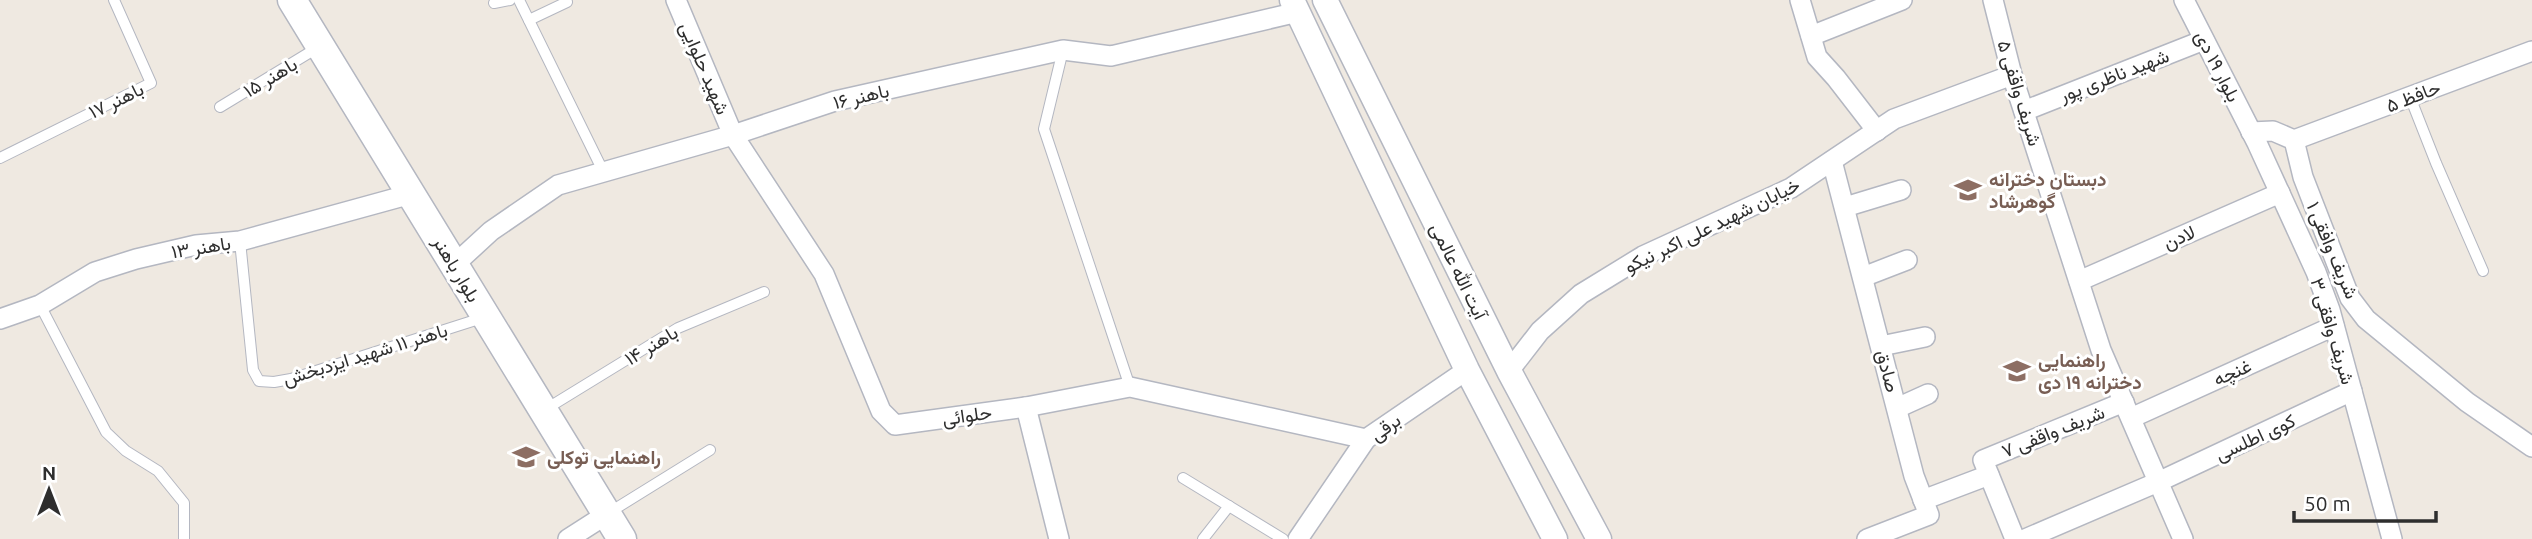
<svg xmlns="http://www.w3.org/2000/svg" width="2532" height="539" font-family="Ubuntu,Vazirmatn,sans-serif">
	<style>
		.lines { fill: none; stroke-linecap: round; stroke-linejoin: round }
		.service-casing { stroke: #b4b7c1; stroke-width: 12 }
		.minor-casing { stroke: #b4b7c1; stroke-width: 22 }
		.tertiary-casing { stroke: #b4b7c1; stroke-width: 27 }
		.secondary-casing { stroke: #b4b7c1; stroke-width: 31 }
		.service { stroke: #fff; stroke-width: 10 }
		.minor { stroke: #fff; stroke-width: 19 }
		.tertiary { stroke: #fff; stroke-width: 24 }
		.secondary { stroke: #fff; stroke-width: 28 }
		.labels { text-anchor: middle; stroke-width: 6; stroke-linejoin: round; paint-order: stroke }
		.street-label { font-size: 19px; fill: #2e2e2e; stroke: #fff }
		.education-label { font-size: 19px; font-weight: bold; fill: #785e54; stroke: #fff; text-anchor: start }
	</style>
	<rect width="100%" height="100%" fill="#efe9e1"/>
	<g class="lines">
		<defs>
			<g id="service">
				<polyline points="519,0 604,173"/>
				<polyline points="494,3 510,0"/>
				<polyline points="529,20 567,2"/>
				<polyline points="1063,50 1044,129 1130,387"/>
				<polyline points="2410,97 2436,163 2483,271"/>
				<polyline points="220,107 317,48"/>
				<polyline points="0,158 151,83 114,0"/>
				<polyline points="240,241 253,370 259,381 274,382 291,379 482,318"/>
				<polyline points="40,305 106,432 126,451 158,471 184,503 184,539"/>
				<polyline points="546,409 678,328 764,292"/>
				<polyline points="1183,478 1283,539"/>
				<polyline points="610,512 710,450"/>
				<polyline points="1203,539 1229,506"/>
			</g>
			<g id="minor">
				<polyline points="676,0 733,135 824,274 881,411 895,425 1026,407 1130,387 1366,439"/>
				<polyline points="1800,0 1817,57 1836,78 1877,131"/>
				<polyline points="1993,0 2012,75 2101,350 2183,539"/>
				<polyline points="2184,0 2257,143 2316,272 2330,310 2392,539"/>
				<polyline points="1811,36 1902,0"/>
				<polyline points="2024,111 2204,40"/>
				<polyline points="2251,132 2273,131 2294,140 2303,177 2350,298 2366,319 2467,402 2532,447"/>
				<polyline points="2294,140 2532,51"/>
				<polyline points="1832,161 1914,476 1929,515 1867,539"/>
				<polyline points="1845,207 1901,190"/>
				<polyline points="454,265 491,231 558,185 733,135 835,101 1063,50 1111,56 1298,12"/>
				<polyline points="1863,277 1907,260"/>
				<polyline points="2079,281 2280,193"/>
				<polyline points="0,319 40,305 95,272 136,259 196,245 240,241 411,194"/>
				<polyline points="1881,346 1925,337"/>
				<polyline points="1509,371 1540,331 1581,294 1643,256 1791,188 1894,119 2012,75"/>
				<polyline points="1026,407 1059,539"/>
				<polyline points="1897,408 1928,394"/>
				<polyline points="2131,418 2334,326"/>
				<polyline points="1923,500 1989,475"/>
				<polyline points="568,539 607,514"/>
				<polyline points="1298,539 1366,439 1467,370"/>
				<polyline points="2015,539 1983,460 2124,402"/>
				<polyline points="2025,539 2158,482 2352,391"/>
			</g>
			<g id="tertiary">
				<polyline points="1292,0 1467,370 1555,539"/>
				<polyline points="1325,0 1509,371 1599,539"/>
			</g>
			<polyline id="secondary" points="292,0 622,539"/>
		</defs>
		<!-- service casing -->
		<use href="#service" class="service-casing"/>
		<!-- minor casing -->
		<use href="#minor" class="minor-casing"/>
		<!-- tertiary casing -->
		<use href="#tertiary" class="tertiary-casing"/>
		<!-- secondary casing -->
		<use href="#secondary" class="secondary-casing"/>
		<!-- service -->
		<use href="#service" class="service"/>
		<!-- minor -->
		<use href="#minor" class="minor"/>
		<!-- tertiary -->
		<use href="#tertiary" class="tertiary"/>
		<!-- secondary -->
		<use href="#secondary" class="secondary"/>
	</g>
	<!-- icons -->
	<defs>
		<symbol id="school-bare" viewBox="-9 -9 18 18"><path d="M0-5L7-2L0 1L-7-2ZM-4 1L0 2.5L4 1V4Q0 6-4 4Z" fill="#8d6e63" stroke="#fff" stroke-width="2.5" paint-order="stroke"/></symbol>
	</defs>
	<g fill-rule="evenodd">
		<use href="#school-bare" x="1949" y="171" width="38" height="38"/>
		<use href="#school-bare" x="1998" y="352" width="38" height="38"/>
		<use href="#school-bare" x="507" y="438" width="38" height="38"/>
	</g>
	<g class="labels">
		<!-- street labels -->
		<g class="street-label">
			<text transform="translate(2218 66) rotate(63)" y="7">بلوار ۱۹ دی</text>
			<text transform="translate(705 68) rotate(67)" y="7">شهید حلوایی</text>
			<text transform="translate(2114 75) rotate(-21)" y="7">شهید ناظری پور</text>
			<text transform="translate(270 77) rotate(-31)" y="7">باهنر ۱۵</text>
			<text transform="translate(2020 93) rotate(73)" y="7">شریف واقفی ۵</text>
			<text transform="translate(861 96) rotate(-13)" y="7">باهنر ۱۶</text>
			<text transform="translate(2413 96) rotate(-21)" y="7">حافظ ۵</text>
			<text transform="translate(116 100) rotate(-26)" y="7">باهنر ۱۷</text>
			<text transform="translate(1712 225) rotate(-26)" y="7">خیابان شهید علی اکبر نیکو</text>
			<text transform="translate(2179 237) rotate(-24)" y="7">لادن</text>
			<text transform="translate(201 247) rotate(-9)" y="7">باهنر ۱۳</text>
			<text transform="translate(2333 250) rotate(67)" y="7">شریف وافقی ۱</text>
			<text transform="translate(457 269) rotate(59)" y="7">بلوار باهنر</text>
			<text transform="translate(1459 271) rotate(64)" y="7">آیت الله عالمی</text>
			<text transform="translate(2333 331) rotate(73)" y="7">شریف وافقی ۳</text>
			<text transform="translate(651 345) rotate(-31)" y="7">باهنر ۱۴</text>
			<text transform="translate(365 354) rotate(-17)" y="7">باهنر ۱۱ شهید ایزدبخش</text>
			<text transform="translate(1888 371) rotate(75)" y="7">صادق</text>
			<text transform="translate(2232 372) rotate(-24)" y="7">غنچه</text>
			<text transform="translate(967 415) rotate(-8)" y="7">حلوائی</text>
			<text transform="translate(1385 427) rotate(-36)" y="7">برقی</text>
			<text transform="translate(2053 431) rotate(-22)" y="7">شریف واقفی ۷</text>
			<text transform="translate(2255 437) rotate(-25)" y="7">کوی اطلسی</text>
		</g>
		<!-- education labels -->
		<g class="education-label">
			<text x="1989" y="186">دبستان دخترانه<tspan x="1989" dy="22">گوهرشاد</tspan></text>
			<text x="2038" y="367">راهنمایی<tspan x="2038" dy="22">دخترانه ۱۹ دی</tspan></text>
			<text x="547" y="464">راهنمایی توکلی</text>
		</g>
	</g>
	<!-- north arrow -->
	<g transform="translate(49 490)" stroke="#ffffff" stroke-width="5" paint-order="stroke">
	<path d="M0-5L12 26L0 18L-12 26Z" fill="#2e2e2e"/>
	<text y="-10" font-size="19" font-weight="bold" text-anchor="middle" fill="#2e2e2e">N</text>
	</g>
	<!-- scale -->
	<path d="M2294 511v10h142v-10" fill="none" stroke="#2e2e2e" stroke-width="3.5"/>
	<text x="2304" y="511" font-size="21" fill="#2e2e2e" stroke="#ffffff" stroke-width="5" paint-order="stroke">50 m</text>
</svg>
